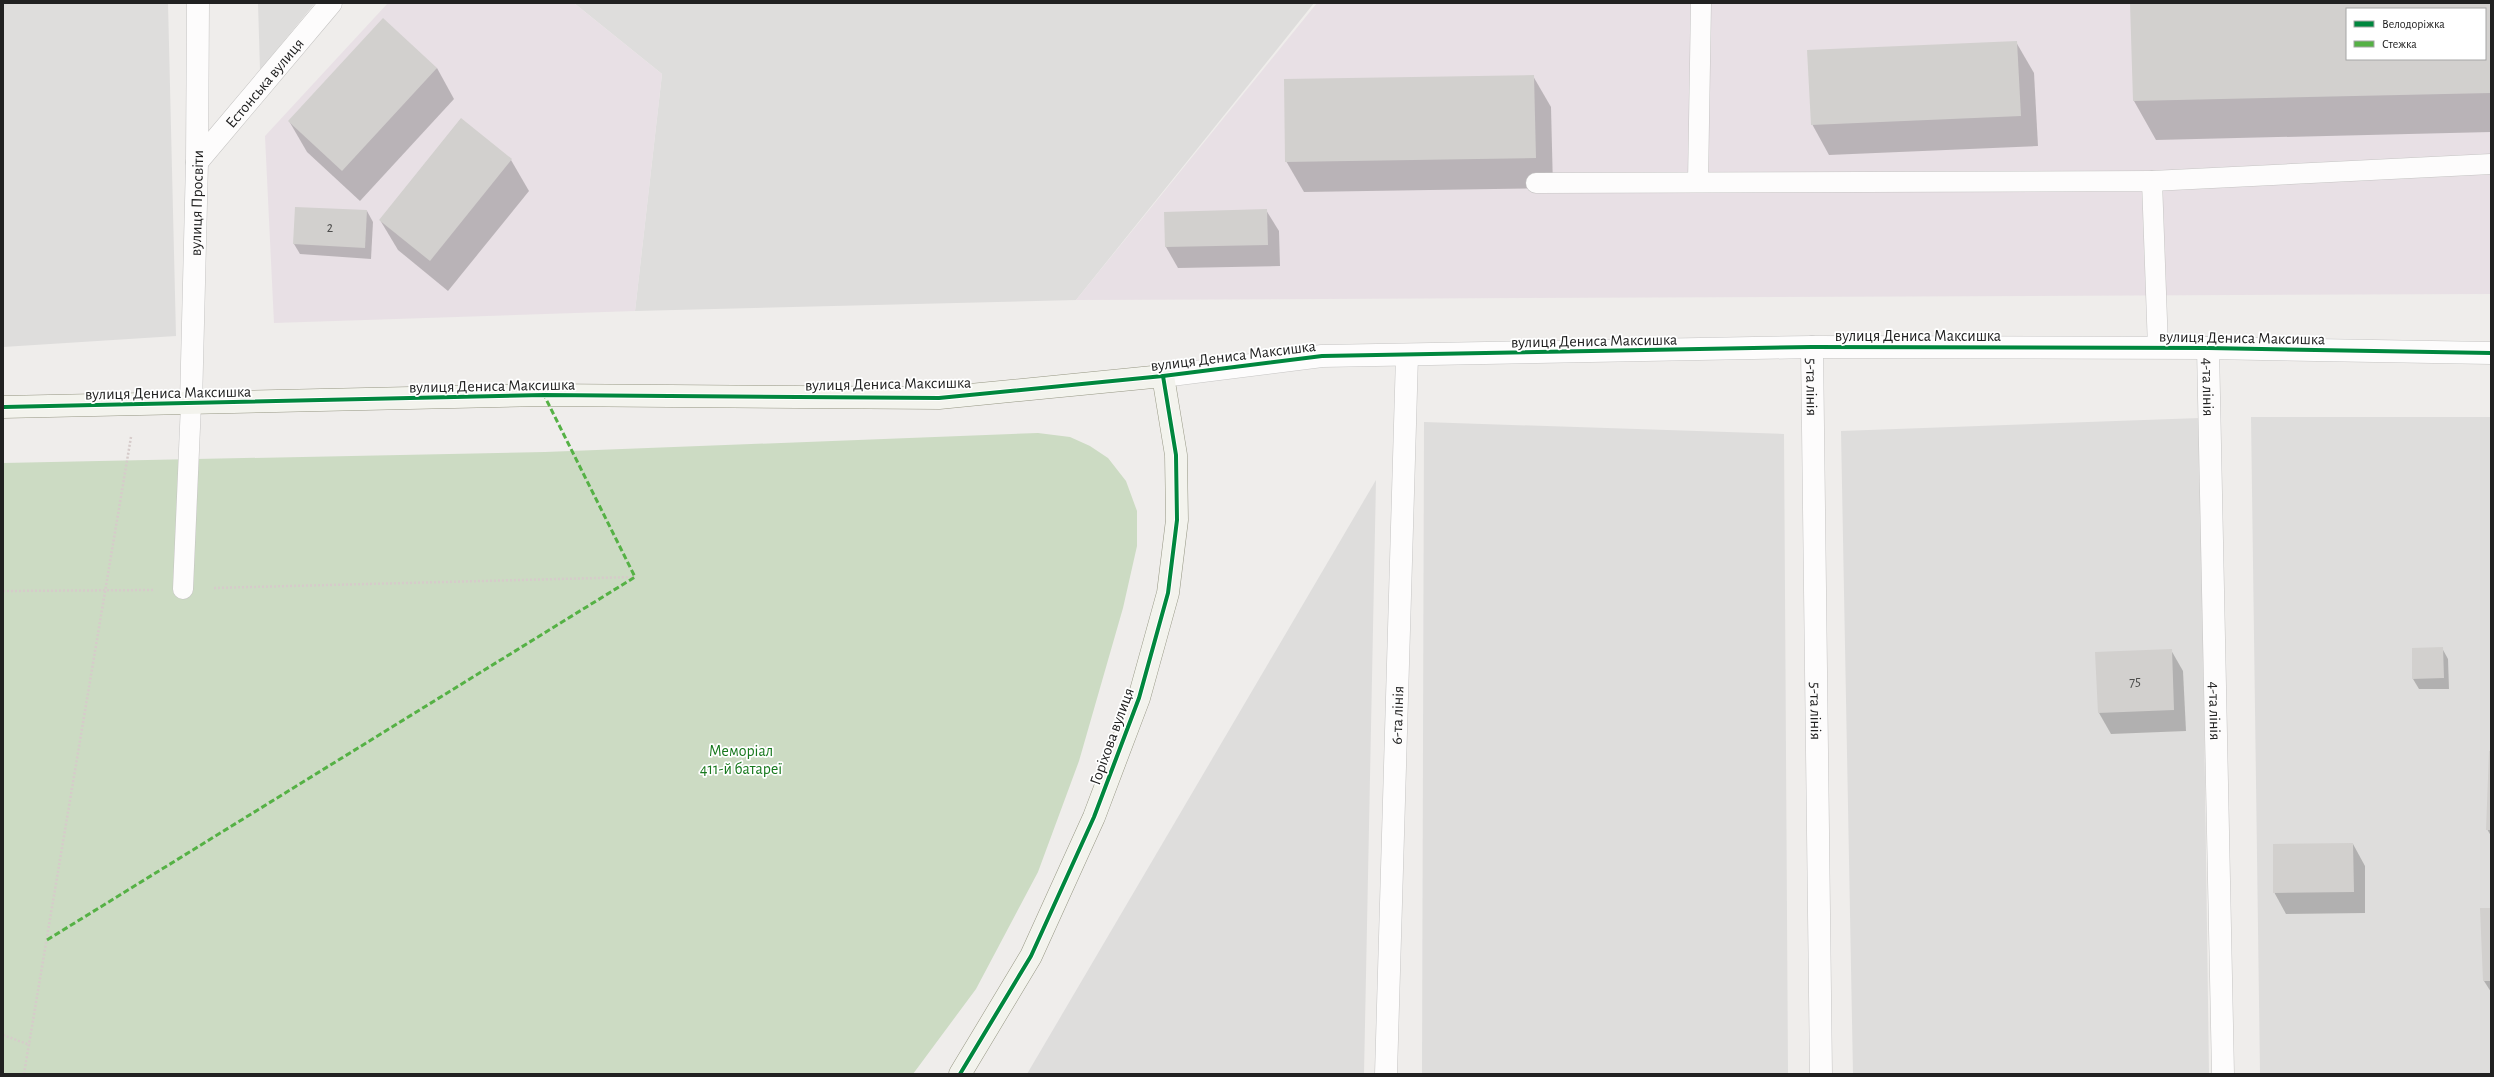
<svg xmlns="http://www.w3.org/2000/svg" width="2494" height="1077" font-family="'Alegreya Sans',sans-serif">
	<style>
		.residential { fill: #dedddc }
		.industrial { fill: #e8e0e5; fill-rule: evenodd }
		.forest { fill: #ccdbc3 }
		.shadow { fill: #0003; fill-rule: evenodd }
		.building { fill: #d2d0ce; fill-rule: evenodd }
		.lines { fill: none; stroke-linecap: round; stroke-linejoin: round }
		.lane-casing { stroke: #c5c4c3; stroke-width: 21 }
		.street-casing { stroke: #c5c4c3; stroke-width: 23 }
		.secondary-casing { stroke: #969784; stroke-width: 23 }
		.path { stroke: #d6cbca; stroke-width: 2.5; stroke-dasharray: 2 2; stroke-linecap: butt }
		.lane { stroke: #fdfcfc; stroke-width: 20 }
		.street { stroke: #fdfcfc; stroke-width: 22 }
		.secondary { stroke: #f3f3ed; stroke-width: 22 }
		.quiet { stroke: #55b145; stroke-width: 3; stroke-dasharray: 6 3; stroke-linecap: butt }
		.cycleway-casing { stroke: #fff; stroke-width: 6 }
		.cycleway { stroke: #00873e; stroke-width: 4 }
		.labels { text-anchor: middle; stroke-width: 3.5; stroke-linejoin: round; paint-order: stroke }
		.number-label { font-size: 14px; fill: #4d4d4c }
		.street-label { font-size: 16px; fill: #212121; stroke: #fff }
		.park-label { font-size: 16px; fill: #17781d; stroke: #fff }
	</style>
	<rect width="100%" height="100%" fill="#efedeb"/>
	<!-- residential -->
	<g class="residential">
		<polygon points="3,3 168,3 176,336 3,347"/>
		<polygon points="258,3 315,3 260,70"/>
		<polygon points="574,3 1314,3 1076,300 635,311 662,74"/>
		<polygon points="2251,417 2491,417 2491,1074 2260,1074"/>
		<polygon points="2200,418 2209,1074 1853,1074 1841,431"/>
		<polygon points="1424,422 1784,434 1788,1074 1422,1074"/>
		<polygon points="1376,480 1364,1074 1027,1074"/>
	</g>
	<!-- industrial -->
	<g class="industrial">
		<polygon points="388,3 574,3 662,74 635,311 274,323 265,136"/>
		<path d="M1317,3H2491V294L1076,300ZM2347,9H2485V59H2347Z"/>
	</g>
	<!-- forest -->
	<polygon class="forest" points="1038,433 1070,437 1090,446 1108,458 1126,481 1137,511 1137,546 1123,608 1079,761 1038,872 976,989 913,1074 3,1074 3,463 545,452"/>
	<!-- shadow -->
	<g class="shadow">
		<path d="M2131,3H2491V132L2156,140L2134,101ZM2347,9H2485V59H2347Z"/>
		<polygon points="2016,42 2034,73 2038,146 1829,155 1812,124"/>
		<polygon points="437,68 454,99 360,201 307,152 289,121"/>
		<polygon points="1533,76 1551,107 1553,188 1304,192 1286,161"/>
		<polygon points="461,119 511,160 529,191 448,291 398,250 380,220"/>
		<polygon points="1266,210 1279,231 1280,266 1178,268 1166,247 1165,213"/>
		<polygon points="367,211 373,222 371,259 300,254 294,244"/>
		<polygon points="2442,648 2448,659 2449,689 2419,689 2413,679"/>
		<polygon points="2171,650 2183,671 2186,731 2111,734 2099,713"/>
		<polygon points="2491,752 2491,836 2487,829"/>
		<polygon points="2353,844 2365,866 2365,913 2286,914 2274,892"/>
		<polygon points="2491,909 2491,992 2484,981"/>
	</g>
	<!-- building -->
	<g class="building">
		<path d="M2130,3H2491V93L2133,101ZM2347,9H2485V59H2347Z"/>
		<polygon points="383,18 437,68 342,171 288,121"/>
		<polygon points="2017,41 2021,116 1811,125 1807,50"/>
		<polygon points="1534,75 1536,158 1285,162 1284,79"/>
		<polygon points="461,118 512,159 430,261 379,220"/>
		<polygon points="295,207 367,210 365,248 293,244"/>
		<polygon points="1267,209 1268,245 1165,247 1164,212"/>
		<polygon points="2443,647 2444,678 2412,679 2412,648"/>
		<polygon points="2172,649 2174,710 2098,713 2095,652"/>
		<polygon points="2489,751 2491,751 2491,830 2486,830"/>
		<polygon points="2353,843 2354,892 2273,893 2273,844"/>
		<polygon points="2480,908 2491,908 2491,981 2483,981"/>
	</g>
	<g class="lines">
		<defs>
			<g id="lane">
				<polyline points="2152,181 2491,164"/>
				<polyline points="1698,182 1701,3"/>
				<polyline points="1536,183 2152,181 2158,348"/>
				<polyline points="183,589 191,404"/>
			</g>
			<g id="street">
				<path id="s1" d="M197,162L331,3"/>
				<path id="s2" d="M1812,347L1821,1074"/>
				<path id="s3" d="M2208,348L2223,1074"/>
				<polyline points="1163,376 1322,356 1812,347 2208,348 2491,353"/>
				<path id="s4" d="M191,404L197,162L198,3"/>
				<path id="s5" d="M1386,1074L1407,356"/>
			</g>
			<polyline id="secondary" points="3,407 544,395 939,398 1163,376 1176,455 1177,520 1168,593 1139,698 1094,817 1031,956 960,1074"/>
		</defs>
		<!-- lane casing -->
		<use href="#lane" class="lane-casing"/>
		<!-- street casing -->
		<use href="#street" class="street-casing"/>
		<!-- secondary casing -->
		<use href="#secondary" class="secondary-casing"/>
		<!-- path -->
		<g class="path">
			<polyline points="214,588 635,577"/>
			<polyline points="3,591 153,590"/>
			<polyline points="3,1035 30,1045"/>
			<polyline points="24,1074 131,437"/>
		</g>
		<!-- lane -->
		<use href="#lane" class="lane"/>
		<!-- street -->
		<use href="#street" class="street"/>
		<!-- secondary -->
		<use href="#secondary" class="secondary"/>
		<!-- quiet -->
		<polyline class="quiet" points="47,940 635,577 544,395"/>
		<defs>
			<g id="cycleway">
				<polyline points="3,407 544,395 939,398 1163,376 1322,356 1812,347 2208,348 2491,353"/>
				<polyline points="960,1074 1031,956 1094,817 1139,698 1168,593 1177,520 1176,455 1163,376"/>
			</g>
		</defs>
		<!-- cycleway casing -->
		<use href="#cycleway" class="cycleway-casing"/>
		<!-- cycleway -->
		<use href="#cycleway" class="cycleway"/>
	</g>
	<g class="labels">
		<!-- number labels -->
		<g class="number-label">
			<text x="330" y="232">2</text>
			<text x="2135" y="686">75</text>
		</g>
		<!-- street labels -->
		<g class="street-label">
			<text dy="6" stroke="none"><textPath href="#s1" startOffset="104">Естонська вулиця</textPath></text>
			<text dy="6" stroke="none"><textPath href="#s4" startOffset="201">вулиця Просвіти</textPath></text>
			<text x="1918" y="341">вулиця Дениса Максишка</text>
			<text transform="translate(2242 337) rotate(1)" y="6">вулиця Дениса Максишка</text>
			<text transform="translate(1594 340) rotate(-1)" y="6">вулиця Дениса Максишка</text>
			<text transform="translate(1233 355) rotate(-7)" y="6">вулиця Дениса Максишка</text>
			<text transform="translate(888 383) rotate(-1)" y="6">вулиця Дениса Максишка</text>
			<text transform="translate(492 385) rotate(-1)" y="6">вулиця Дениса Максишка</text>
			<text dy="6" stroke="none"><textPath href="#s2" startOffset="40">5-та лінія</textPath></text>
			<text dy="6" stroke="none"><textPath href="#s3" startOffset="39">4-та лінія</textPath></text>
			<text transform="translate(168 392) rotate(-1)" y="6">вулиця Дениса Максишка</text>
			<text dy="6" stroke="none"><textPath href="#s2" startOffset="364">5-та лінія</textPath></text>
			<text dy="6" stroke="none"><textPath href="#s3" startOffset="363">4-та лінія</textPath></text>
			<text dy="6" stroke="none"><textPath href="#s5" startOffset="359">6-та лінія</textPath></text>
			<text transform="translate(1111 736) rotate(-70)" y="6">Горіхова вулиця</text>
		</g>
		<!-- park labels -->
		<g class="park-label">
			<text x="741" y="756">Меморіал<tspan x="741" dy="18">411-й батареї</tspan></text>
		</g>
	</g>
	<!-- border -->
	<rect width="2494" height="1077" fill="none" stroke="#212121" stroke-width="8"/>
	<!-- legend -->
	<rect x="2346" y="8" width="140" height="52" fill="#ffffff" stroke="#a6a6a6"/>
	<rect x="2354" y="21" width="20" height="6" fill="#00873e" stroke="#a6a6a6"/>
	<text x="2382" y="28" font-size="12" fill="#212121">Велодоріжка</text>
	<rect x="2354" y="41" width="20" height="6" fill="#55b145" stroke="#a6a6a6"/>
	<text x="2382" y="48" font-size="12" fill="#212121">Стежка</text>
</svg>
